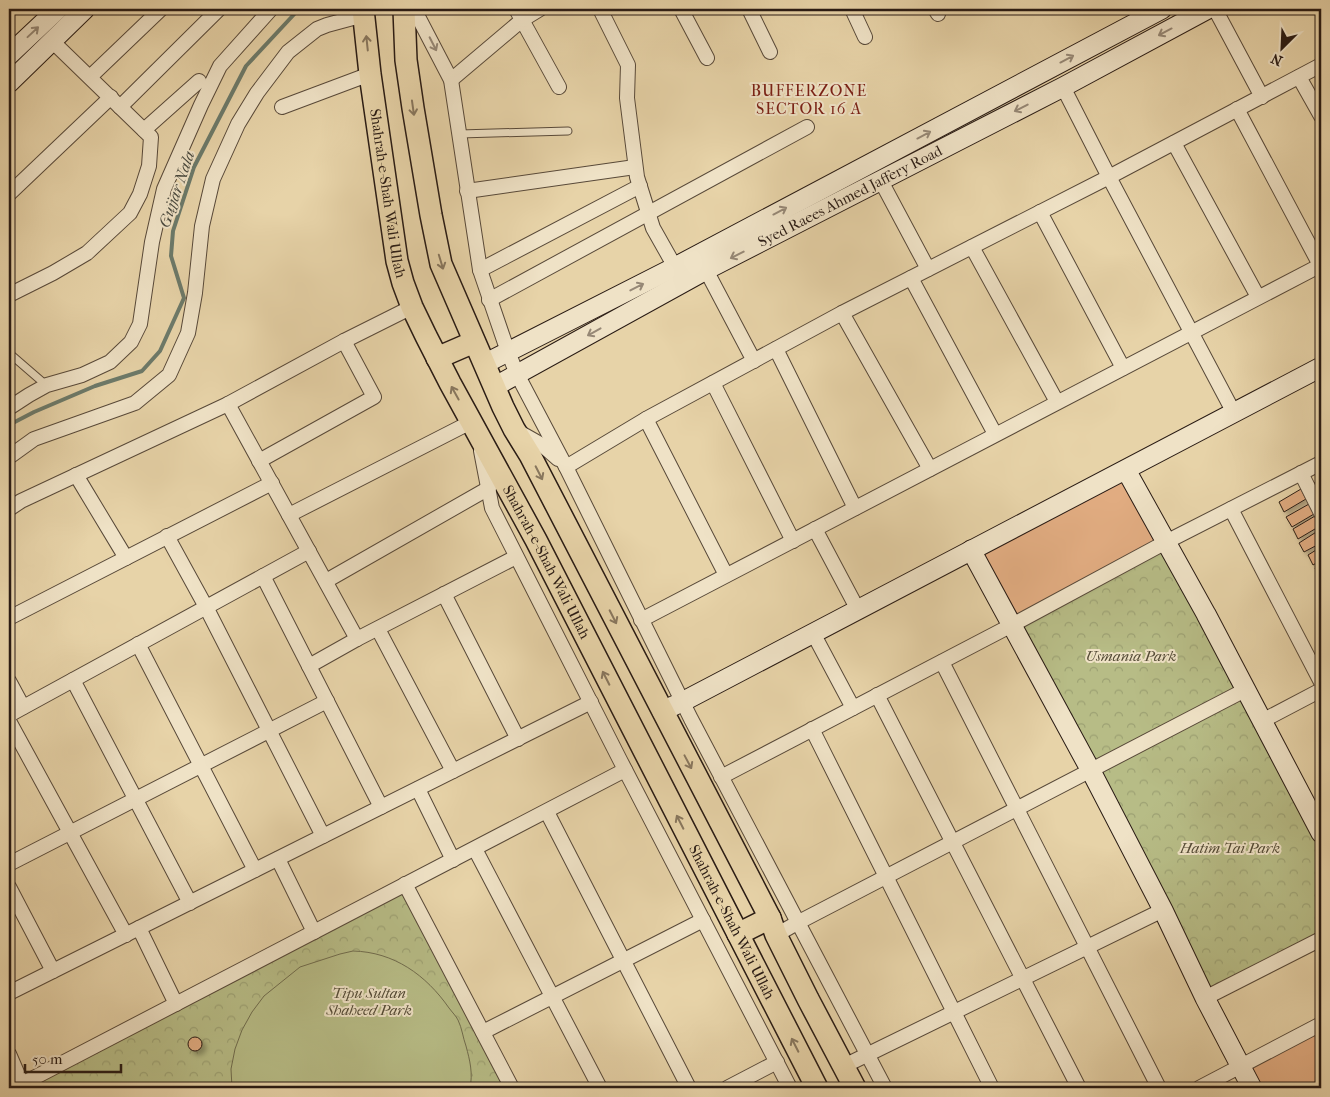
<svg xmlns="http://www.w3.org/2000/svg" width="1330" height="1097" font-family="'IM FELL French Canon',serif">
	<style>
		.park { fill: url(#park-crowns); stroke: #706c4d }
		.pitch { fill: #b7bc86; stroke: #706c4d }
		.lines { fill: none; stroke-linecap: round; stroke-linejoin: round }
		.stream { stroke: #6c7a6a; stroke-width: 4 }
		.building { fill: #e1ac81; stroke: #291b14; filter: url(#shadow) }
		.lane-casing { stroke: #584939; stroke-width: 9 }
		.street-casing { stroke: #584939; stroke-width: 16 }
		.secondary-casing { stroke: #291b14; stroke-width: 21 }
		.primary-casing { stroke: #291b14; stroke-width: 24 }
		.lane { stroke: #efe2c6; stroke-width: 7 }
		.street { stroke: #efe2c6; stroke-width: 14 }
		.secondary { stroke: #efe2c6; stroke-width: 19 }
		.primary { stroke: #e7d3a8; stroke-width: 21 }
		.oneway { stroke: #968876 }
		.oneway2 { stroke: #88775e }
		.labels { text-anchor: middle; stroke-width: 4; stroke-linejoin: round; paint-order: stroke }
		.street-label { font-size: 15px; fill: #291b14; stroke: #efe2c6 }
		.park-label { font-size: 15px; font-style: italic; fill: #544b36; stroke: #efe2c6 }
		.neighbourhood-label { font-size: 16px; letter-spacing: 1px; fill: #7a1f14; stroke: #efe2c6 }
		.water-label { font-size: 16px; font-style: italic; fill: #4a4a3f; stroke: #efe2c6 }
	</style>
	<defs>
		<pattern id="park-crowns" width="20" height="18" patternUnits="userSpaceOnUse" patternTransform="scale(1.25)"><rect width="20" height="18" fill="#b7bc86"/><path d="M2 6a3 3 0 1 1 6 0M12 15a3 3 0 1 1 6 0" fill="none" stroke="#9da173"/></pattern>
		<filter id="shadow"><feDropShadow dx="4" dy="4" stdDeviation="2.5" flood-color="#0004"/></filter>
	</defs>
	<rect width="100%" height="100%" fill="#e7d3a8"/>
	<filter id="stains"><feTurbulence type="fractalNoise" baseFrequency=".004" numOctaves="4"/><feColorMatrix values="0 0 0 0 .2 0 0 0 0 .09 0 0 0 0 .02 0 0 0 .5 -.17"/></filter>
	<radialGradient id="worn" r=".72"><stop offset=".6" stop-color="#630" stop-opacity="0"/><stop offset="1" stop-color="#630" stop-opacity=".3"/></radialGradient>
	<!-- park -->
	<g class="park">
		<polygon points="1166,542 1321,833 1321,939 1207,996 1012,625"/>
		<polygon points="405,884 512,1088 18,1088"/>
	</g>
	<!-- pitch -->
	<path class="pitch" d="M353,951C394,952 426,975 449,1008C452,1012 456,1016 458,1020C462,1028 463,1038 466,1046C470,1061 473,1073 470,1088H232L231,1069L235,1049L242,1030L252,1012L264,996L300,967L340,954Z"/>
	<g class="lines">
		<!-- stream -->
		<polyline class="stream" points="9,425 34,412 95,386 142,371 160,351 184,298 171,256 173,231 194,167 246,66 299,9"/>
	</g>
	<!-- building -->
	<g class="building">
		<polygon points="1126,470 1166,542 1012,625 971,550"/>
		<polygon points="1321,479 1321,492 1316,495 1311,485"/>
		<polygon points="1301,489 1306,499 1284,512 1279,502"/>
		<polygon points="1309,504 1314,514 1292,527 1286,517"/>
		<polygon points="1315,516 1320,526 1298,539 1293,529"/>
		<polygon points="1321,529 1321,543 1304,552 1299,543"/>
		<polygon points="1321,547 1321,560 1313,565 1308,555"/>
		<polygon points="1321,564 1321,577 1320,577 1315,568"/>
		<polygon points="1321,1031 1321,1088 1259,1088 1250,1067"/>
		<circle cx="195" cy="1044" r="7"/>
	</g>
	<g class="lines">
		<defs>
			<g id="lane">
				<polyline points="460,134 568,131"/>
				<polyline points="9,353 46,385"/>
			</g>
			<g id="street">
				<polyline points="414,9 451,80 480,270 508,352 517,374 566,467 691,719 885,1088"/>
				<polyline points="516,9 559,87"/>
				<polyline points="600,9 628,65 627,98 637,177 653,228 675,267"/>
				<polyline points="681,9 707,58"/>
				<polyline points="749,9 770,52"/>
				<polyline points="852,9 865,37"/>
				<polyline points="935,9 938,14"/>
				<polyline points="1215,9 1262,97"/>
				<polyline points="90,77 161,9"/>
				<polyline points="1299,77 1321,116"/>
				<polyline points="451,80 522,20 540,9"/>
				<polyline points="1063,87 1109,177 1234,413"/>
				<polyline points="120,107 219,9"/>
				<polyline points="282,107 370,74"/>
				<polyline points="1237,109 1320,265"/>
				<polyline points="144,130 199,81"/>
				<polyline points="1174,143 1258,297"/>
				<polyline points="881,181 928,269"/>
				<polyline points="467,191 635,167"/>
				<polyline points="9,194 111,97"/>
				<polyline points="1040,212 1123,368"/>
				<polyline points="972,247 1057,402"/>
				<polyline points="480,270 640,186"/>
				<polyline points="706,270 754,361"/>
				<polyline points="911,278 995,434"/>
				<polyline points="9,295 53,273 87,253 130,213 140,194 149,166 151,137 52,41"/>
				<polyline points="489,300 807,127"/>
				<polyline points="842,313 930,469"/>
				<polyline points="776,349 855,508"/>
				<polyline points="713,383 793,541"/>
				<polyline points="228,404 357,639"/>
				<polyline points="9,408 29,395 47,385 82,375 110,362 131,342 140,324 152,242 164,189 201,105 220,66 271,9"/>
				<polyline points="646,419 726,575"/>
				<polyline points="519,432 542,445 558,459"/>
				<polyline points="481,451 492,508 620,760 790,1088"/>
				<polyline points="9,457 34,439 135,403 169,375 188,333 195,293 202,226 213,179 238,124 257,93 288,52 317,29 327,25 364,15"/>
				<polyline points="259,461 374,397 344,341"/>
				<polyline points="566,467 646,419 842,313 1109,177 1321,65"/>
				<polyline points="1301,473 1321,513"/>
				<polyline points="76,475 126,558"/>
				<polyline points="9,509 21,501 228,404 344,341 412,307"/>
				<polyline points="1231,509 1321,682"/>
				<polyline points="289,515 471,422"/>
				<polyline points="815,529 858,610"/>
				<polyline points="167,536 206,607 323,836"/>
				<polyline points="263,576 381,807"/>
				<polyline points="326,581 489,488"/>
				<polyline points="444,594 518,739"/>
				<polyline points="9,618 272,483"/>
				<polyline points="641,620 1321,265"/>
				<polyline points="378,629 453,771"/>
				<polyline points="813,633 853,708"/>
				<polyline points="138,644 255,870"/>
				<path d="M942,662C1015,803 1086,946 1159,1088"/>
				<polyline points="309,666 357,639 516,557"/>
				<polyline points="73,680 190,903"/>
				<polyline points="9,681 23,707"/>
				<polyline points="877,695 1079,1088"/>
				<polyline points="9,715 309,551"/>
				<polyline points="9,721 126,935"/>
				<polyline points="1262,721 1321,690"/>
				<polyline points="812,729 992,1088"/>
				<polyline points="721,777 1012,625 1166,542 1321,463"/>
				<polyline points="418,789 453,860"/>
				<polyline points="547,812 689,1088"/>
				<polyline points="475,849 600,1088"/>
				<polyline points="278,859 314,932"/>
				<polyline points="9,864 327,701"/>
				<polyline points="405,884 512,1088"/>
				<polyline points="9,887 53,971"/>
				<polyline points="139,928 176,1004"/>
				<polyline points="776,935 797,923 1245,690"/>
				<polyline points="9,993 591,702"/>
				<polyline points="1205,998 1321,939"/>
				<polyline points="483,1032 703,920"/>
				<polyline points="9,1054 22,1084"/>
				<polyline points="844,1066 1163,910"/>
				<polyline points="17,1088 22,1084 625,770"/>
				<polyline points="727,1088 777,1062"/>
				<polyline points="1199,1088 1321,1024"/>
			</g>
			<g id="secondary">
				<polyline points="9,55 58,9"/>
				<polyline points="9,83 85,9"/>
				<polyline points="484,364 675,267 1162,9"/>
				<path id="s1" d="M494,387L706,270L1063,87L1208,9"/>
				<polyline points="1126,470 1206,614 1321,833"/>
				<polyline points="971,550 1091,771 1163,910 1205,998 1252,1088"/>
				<polyline points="662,711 682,702 1321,367"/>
			</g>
			<g id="primary">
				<path id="s2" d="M363,9L370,74L397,261L403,283L412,307L426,336L450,383L536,540L817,1088"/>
				<polyline points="404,9 406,60 413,108 431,215 441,264 503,407 514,429 530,455 770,918 776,935 808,999 855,1088"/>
				<polyline points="437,358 474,342"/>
				<polyline points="738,934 770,918"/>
			</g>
		</defs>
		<!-- lane casing -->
		<use href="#lane" class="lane-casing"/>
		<!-- street casing -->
		<use href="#street" class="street-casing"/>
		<!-- secondary casing -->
		<use href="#secondary" class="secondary-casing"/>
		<!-- primary casing -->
		<use href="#primary" class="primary-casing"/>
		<!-- lane -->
		<use href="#lane" class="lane"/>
		<!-- street -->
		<use href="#street" class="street"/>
		<!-- secondary -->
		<use href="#secondary" class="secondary"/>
		<!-- primary -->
		<use href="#primary" class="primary"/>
	</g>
	<!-- one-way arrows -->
	<defs><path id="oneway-shaft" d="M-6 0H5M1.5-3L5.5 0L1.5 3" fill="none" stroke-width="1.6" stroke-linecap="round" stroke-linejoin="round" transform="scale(1.25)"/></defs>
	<g class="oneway">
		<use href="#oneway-shaft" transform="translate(33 32) rotate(-43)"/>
		<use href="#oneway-shaft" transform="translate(1165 32) rotate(152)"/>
		<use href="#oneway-shaft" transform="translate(433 44) rotate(63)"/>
		<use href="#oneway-shaft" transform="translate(1067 59) rotate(-28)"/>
		<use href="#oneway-shaft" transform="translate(1021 108) rotate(153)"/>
		<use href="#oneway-shaft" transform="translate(924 135) rotate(-28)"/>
		<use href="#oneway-shaft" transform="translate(780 211) rotate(-28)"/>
		<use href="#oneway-shaft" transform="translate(737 255) rotate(153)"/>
		<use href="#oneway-shaft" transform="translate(637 287) rotate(-27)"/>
		<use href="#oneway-shaft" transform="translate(594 332) rotate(151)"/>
	</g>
	<g class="oneway2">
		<use href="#oneway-shaft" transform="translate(367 43) rotate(-96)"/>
		<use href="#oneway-shaft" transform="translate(413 108) rotate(82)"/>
		<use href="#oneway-shaft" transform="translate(441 262) rotate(73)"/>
		<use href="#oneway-shaft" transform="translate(455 393) rotate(-119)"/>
		<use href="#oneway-shaft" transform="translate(539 473) rotate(63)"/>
		<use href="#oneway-shaft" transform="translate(613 617) rotate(63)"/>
		<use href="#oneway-shaft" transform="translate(606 678) rotate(-117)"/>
		<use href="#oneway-shaft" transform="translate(688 762) rotate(62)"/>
		<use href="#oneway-shaft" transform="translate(680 822) rotate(-117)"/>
		<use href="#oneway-shaft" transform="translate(795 1045) rotate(-117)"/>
	</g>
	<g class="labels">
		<!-- street labels -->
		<g class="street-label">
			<text dy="5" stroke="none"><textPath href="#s2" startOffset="186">Shahrah-e-Shah Wali Ullah</textPath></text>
			<text dy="5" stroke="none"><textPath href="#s1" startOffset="404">Syed Raees Ahmed Jaffery Road</textPath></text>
			<text dy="5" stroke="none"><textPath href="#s2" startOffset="591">Shahrah-e-Shah Wali Ullah</textPath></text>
			<text dy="5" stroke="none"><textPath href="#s2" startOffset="996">Shahrah-e-Shah Wali Ullah</textPath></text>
		</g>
		<!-- park labels -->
		<g class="park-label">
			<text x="1131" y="661">Usmania Park</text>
			<text x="1230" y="853">Hatim Tai Park</text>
			<text x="369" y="998">Tipu Sultan<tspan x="369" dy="17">Shaheed Park</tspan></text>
		</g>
		<!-- neighbourhood labels -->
		<g class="neighbourhood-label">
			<text x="809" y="96">BUFFERZONE<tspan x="809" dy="18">SECTOR 16 A</tspan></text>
		</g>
		<!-- water labels -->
		<g class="water-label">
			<text transform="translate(176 189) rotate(-71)" y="6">Gujjar Nala</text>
		</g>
	</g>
	<!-- margin -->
	<rect width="1330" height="1097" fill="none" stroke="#e7d3a8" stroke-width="30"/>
	<rect x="10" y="10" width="1310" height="1077" fill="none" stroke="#291b14" stroke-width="2.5"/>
	<rect x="15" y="15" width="1300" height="1067" fill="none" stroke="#291b14"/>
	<!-- north arrow -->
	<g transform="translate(1282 48) rotate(204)" stroke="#efe2c6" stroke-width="4" paint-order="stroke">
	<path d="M0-4L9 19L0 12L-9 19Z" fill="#291b14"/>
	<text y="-8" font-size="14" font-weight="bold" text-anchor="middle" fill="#291b14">N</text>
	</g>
	<!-- scale -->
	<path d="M25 1064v8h96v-8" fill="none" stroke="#291b14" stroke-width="2.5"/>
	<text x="32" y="1064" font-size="15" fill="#291b14" stroke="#efe2c6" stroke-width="4" paint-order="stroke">50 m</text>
	<rect width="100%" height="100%" filter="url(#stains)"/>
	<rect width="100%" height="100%" fill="url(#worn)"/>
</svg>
